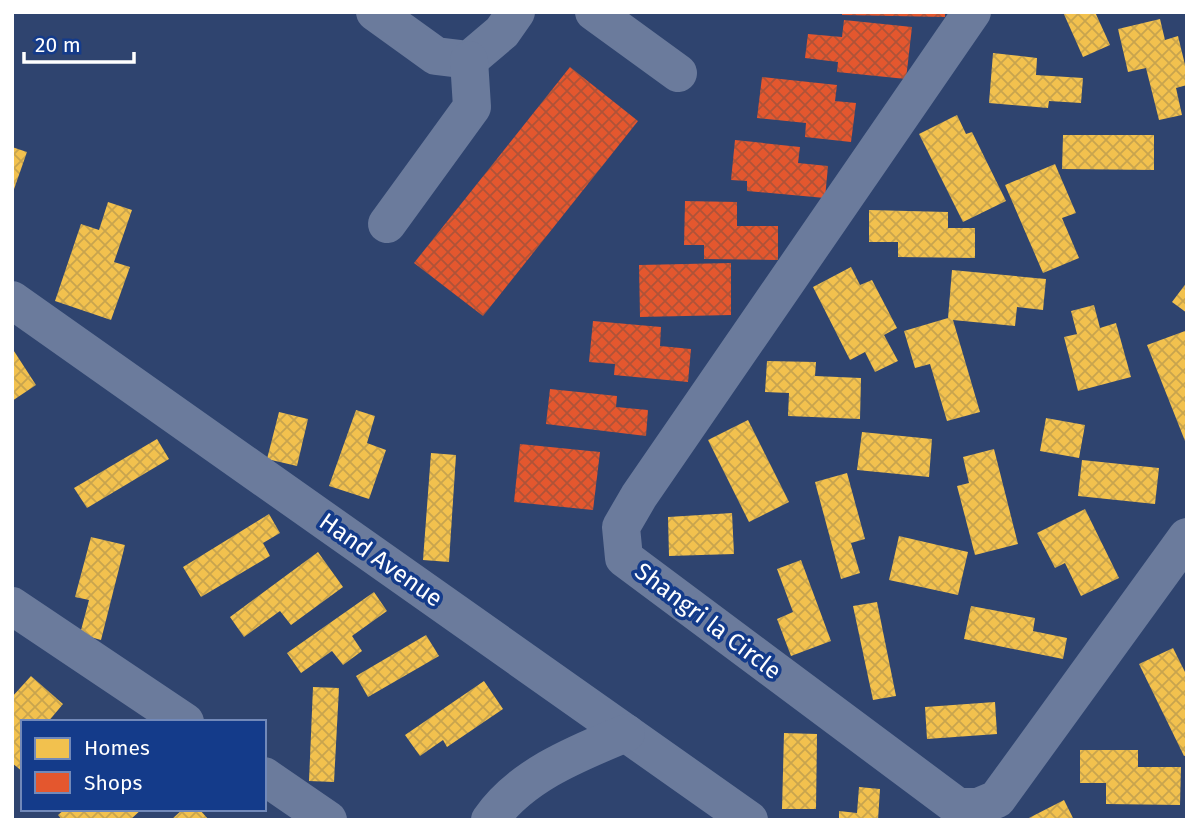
<svg xmlns="http://www.w3.org/2000/svg" width="1199" height="832" font-family="'Fira Sans',sans-serif">
	<style>
		.homes { fill: url(#homes-cross-hatch) }
		.shops { fill: url(#shops-cross-hatch) }
		.lines { fill: none; stroke-linecap: round; stroke-linejoin: round }
		.minor { stroke: #6b7b9c; stroke-width: 38 }
		.labels { text-anchor: middle; stroke-width: 7; stroke-linejoin: round; paint-order: stroke }
		.street-label { font-size: 24px; fill: #fff; stroke: #143b8a }
	</style>
	<defs>
		<pattern id="homes-cross-hatch" width="8" height="8" patternUnits="userSpaceOnUse" patternTransform="scale(1.75)"><rect width="8" height="8" fill="#f2c14e"/><path d="M0 0l8 8M0 8l8-8" fill="none" stroke="#c8a44e"/></pattern>
		<pattern id="shops-cross-hatch" width="8" height="8" patternUnits="userSpaceOnUse" patternTransform="scale(1.75)"><rect width="8" height="8" fill="#e4572e"/><path d="M0 0l8 8M0 8l8-8" fill="none" stroke="#af5338"/></pattern>
	</defs>
	<rect width="100%" height="100%" fill="#2f446f"/>
	<!-- homes -->
	<g class="homes">
		<polygon points="1063,12 1095,12 1110,45 1083,57"/>
		<polygon points="1160,19 1165,40 1178,36 1187,73 1187,85 1176,88 1182,115 1159,120 1146,68 1128,72 1118,29"/>
		<polygon points="993,53 1037,58 1036,75 1083,78 1081,103 1049,101 1048,108 989,103"/>
		<polygon points="957,115 966,134 972,132 1006,201 963,222 919,134"/>
		<polygon points="1063,135 1154,135 1154,170 1062,169"/>
		<polygon points="12,147 27,152 13,192 12,192"/>
		<polygon points="1055,164 1076,213 1062,218 1079,258 1043,273 1005,185"/>
		<polygon points="108,202 132,210 114,262 130,267 111,320 55,301 81,224 99,230"/>
		<polygon points="869,210 948,212 948,228 975,228 975,258 898,257 898,242 869,242"/>
		<polygon points="851,267 860,285 872,280 897,328 884,335 898,361 875,372 865,352 850,360 813,287"/>
		<polygon points="952,270 1046,279 1043,310 1017,307 1015,326 953,320 980,412 947,421 930,364 915,368 904,331 948,318"/>
		<polygon points="1187,282 1187,313 1172,302"/>
		<polygon points="1094,305 1100,328 1116,323 1131,377 1078,391 1064,337 1077,334 1071,311"/>
		<polygon points="1185,331 1187,336 1187,446 1147,345"/>
		<polygon points="12,348 36,385 12,401"/>
		<polygon points="767,361 816,362 815,376 861,378 860,419 788,416 789,393 765,392"/>
		<polygon points="356,410 375,416 367,443 386,450 369,499 329,486"/>
		<polygon points="279,412 308,419 297,466 267,459"/>
		<polygon points="1046,418 1085,425 1079,458 1040,451"/>
		<polygon points="748,420 789,502 749,522 708,440"/>
		<polygon points="862,432 932,439 929,477 857,470"/>
		<polygon points="157,439 169,459 87,508 74,488"/>
		<polygon points="994,449 1018,544 975,555 957,486 969,483 963,457"/>
		<polygon points="431,453 456,455 449,562 423,560"/>
		<polygon points="1082,460 1159,468 1155,504 1078,496"/>
		<polygon points="847,473 865,539 851,543 860,573 841,579 815,482"/>
		<polygon points="1085,509 1119,578 1081,596 1065,563 1055,568 1037,533"/>
		<polygon points="732,513 734,554 669,556 668,517"/>
		<polygon points="269,514 280,533 263,543 270,556 201,597 183,567"/>
		<polygon points="899,536 968,552 958,595 889,580"/>
		<polygon points="91,537 125,545 101,640 80,634 89,600 75,597"/>
		<polygon points="318,552 343,587 291,625 280,611 244,637 230,617"/>
		<polygon points="801,560 831,641 791,656 777,619 793,612 777,569"/>
		<polygon points="374,592 387,611 352,636 362,651 343,665 332,651 301,673 287,653"/>
		<polygon points="877,602 896,696 873,700 853,606"/>
		<polygon points="971,606 1035,618 1033,631 1067,638 1063,659 964,639"/>
		<polygon points="426,635 439,656 368,697 356,676"/>
		<polygon points="1173,648 1187,676 1187,755 1184,756 1139,664"/>
		<polygon points="31,676 63,704 48,722 23,722 23,772 12,763 12,697"/>
		<polygon points="484,681 503,709 447,747 443,740 420,756 405,735"/>
		<polygon points="313,687 339,688 334,782 309,781"/>
		<polygon points="995,702 997,734 927,739 925,707"/>
		<polygon points="784,733 817,734 816,809 782,809"/>
		<polygon points="1080,750 1138,750 1138,767 1181,767 1180,805 1106,804 1106,783 1080,783"/>
		<polygon points="859,787 880,789 878,820 839,820 839,811 857,813"/>
		<polygon points="1064,800 1074,820 1025,820"/>
		<polygon points="65,809 142,809 130,820 62,820 58,815"/>
		<polygon points="183,809 199,809 209,820 171,820"/>
	</g>
	<!-- shops -->
	<g class="shops">
		<polygon points="842,12 945,12 945,17 842,15"/>
		<polygon points="844,20 912,27 906,79 837,72 838,62 805,58 808,34 842,37"/>
		<polygon points="570,67 638,121 483,316 414,263"/>
		<polygon points="762,77 837,85 835,101 856,103 851,142 805,137 806,123 757,118"/>
		<polygon points="735,140 800,147 798,163 828,166 825,198 747,191 747,181 731,180"/>
		<polygon points="685,201 737,202 737,226 778,226 778,260 704,259 704,245 684,245"/>
		<polygon points="731,263 731,315 640,317 639,265"/>
		<polygon points="593,321 661,327 660,346 691,349 688,382 614,375 615,364 589,362"/>
		<polygon points="550,389 617,396 616,407 648,410 646,436 546,424"/>
		<polygon points="520,444 600,452 593,510 514,502"/>
	</g>
	<g class="lines">
		<!-- minor -->
		<g class="minor">
			<polyline points="375,12 436,56 469,60 502,32 516,12"/>
			<polyline points="594,12 678,73"/>
			<polyline points="972,12 639,496 621,527 624,558 958,807 978,807 997,799 1187,537"/>
			<polyline points="387,224 472,107 469,60"/>
			<polyline points="12,300 749,820"/>
			<polyline points="12,606 185,722"/>
			<polyline points="264,776 328,820"/>
			<path d="M490,820C521,775 578,753 626,733"/>
		</g>
	</g>
	<g class="labels">
		<!-- street labels -->
		<g class="street-label">
			<text transform="translate(381 560) rotate(35)" y="8">Hand Avenue</text>
			<text transform="translate(708 621) rotate(37)" y="8">Shangri la Circle</text>
		</g>
	</g>
	<!-- border -->
	<rect width="1199" height="832" fill="none" stroke="#ffffff" stroke-width="28"/>
	<!-- legend -->
	<rect x="21" y="720" width="245" height="91" fill="#143b8a" stroke="#7289b9" stroke-width="2"/>
	<rect x="35" y="738" width="35" height="21" fill="#f2c14e" stroke="#7289b9" stroke-width="2"/>
	<text x="84" y="755" font-size="21" fill="#ffffff">Homes</text>
	<rect x="35" y="772" width="35" height="21" fill="#e4572e" stroke="#7289b9" stroke-width="2"/>
	<text x="84" y="790" font-size="21" fill="#ffffff">Shops</text>
	<!-- scale -->
	<path d="M24 52v10h110v-10" fill="none" stroke="#ffffff" stroke-width="3.5"/>
	<text x="35" y="52" font-size="21" fill="#ffffff" stroke="#143b8a" stroke-width="5" paint-order="stroke">20 m</text>
</svg>
